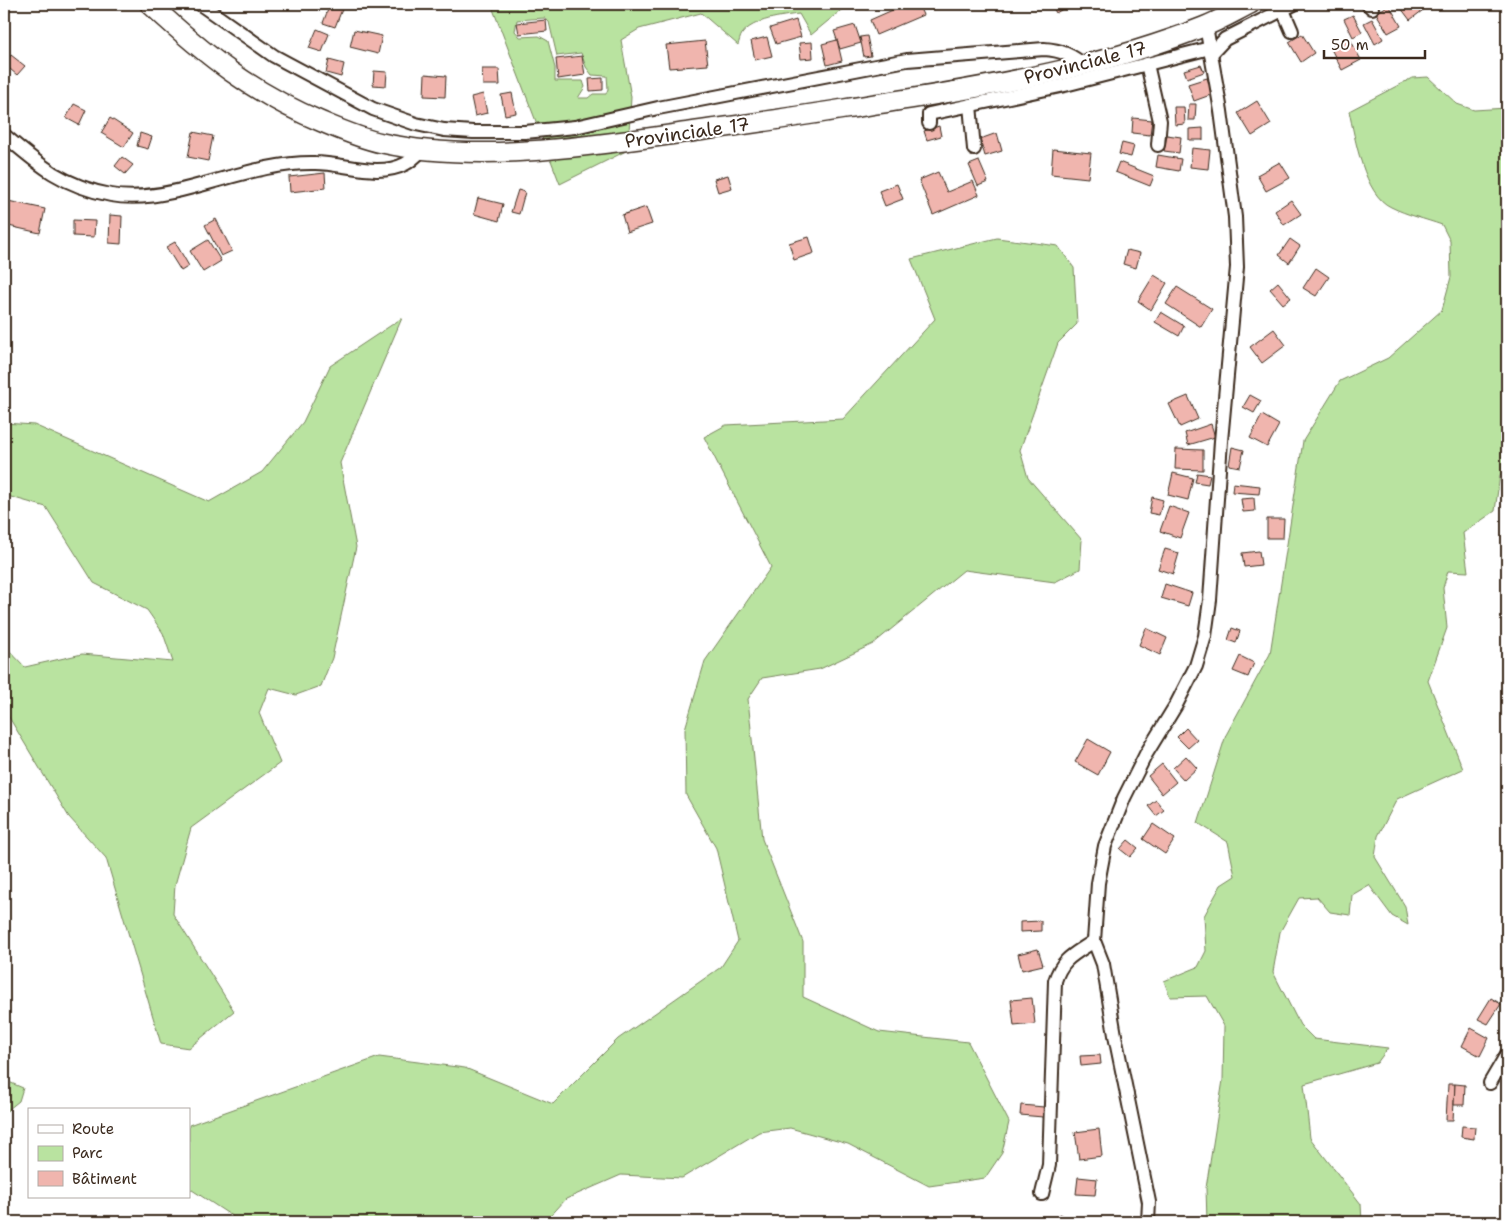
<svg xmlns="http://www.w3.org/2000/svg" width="1511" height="1226" font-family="'Shantell Sans',sans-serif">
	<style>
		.green { fill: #b9e3a0; stroke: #7a865f; fill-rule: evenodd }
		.building { fill: #f0b5ae; stroke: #3b2a1e }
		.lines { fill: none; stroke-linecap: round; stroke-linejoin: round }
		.street-casing { stroke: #3b2a1e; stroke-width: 16 }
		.primary-casing { stroke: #3b2a1e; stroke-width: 22 }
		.street { stroke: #fff; stroke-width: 12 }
		.primary { stroke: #fff; stroke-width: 19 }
		.labels { text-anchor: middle; stroke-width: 4; stroke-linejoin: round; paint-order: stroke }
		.street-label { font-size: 19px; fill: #3b2a1e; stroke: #fff }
	</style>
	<rect width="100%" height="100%" fill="#fff"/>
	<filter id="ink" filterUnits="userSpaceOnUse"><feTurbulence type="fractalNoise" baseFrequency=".02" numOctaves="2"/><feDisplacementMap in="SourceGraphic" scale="10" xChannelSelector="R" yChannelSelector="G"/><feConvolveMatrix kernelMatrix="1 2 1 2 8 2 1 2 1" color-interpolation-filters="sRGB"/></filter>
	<g filter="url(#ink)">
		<!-- green -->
		<g class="green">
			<path d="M491,4H855L840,11L811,35L799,14C783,16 753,19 742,34C740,37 739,42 738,45L701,13L639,29L621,40L631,97L628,150L560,184ZM545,18L549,22L557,56L581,53L586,67L592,75L607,76L608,89L606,94H593L588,98H578L585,87L583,81H555V68L548,41L539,36L520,37L515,31L517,20Z"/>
			<path d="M1428,77L1457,104L1474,110L1507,108V467L1500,475L1495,511L1463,533L1468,572L1448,571L1443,588L1447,628L1428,681L1463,769L1397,799L1378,836L1375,857L1405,906L1408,925L1392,916L1369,885L1352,895L1350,915L1330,912L1317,897L1299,898L1280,932L1273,972L1300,1025L1314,1039L1388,1048L1377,1063L1304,1084L1310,1138L1361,1204L1362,1222H1207L1206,1188L1223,1080L1224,1026L1207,996L1170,997L1164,981L1198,967L1206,951L1204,916L1221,885L1235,876L1228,842L1198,823L1226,735L1270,654L1303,441L1340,381L1388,358L1442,310L1451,277L1450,241L1442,225C1425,219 1407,215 1391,207C1364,195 1355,138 1349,111L1412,78Z"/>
			<polygon points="997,238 1058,246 1074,268 1077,324 1058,343 1020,450 1028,478 1082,540 1080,569 1055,582 964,570 873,644 820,669 762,678 748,699 762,839 803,942 803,997 879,1032 968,1042 1009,1122 1002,1153 985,1178 929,1186 848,1144 790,1128 759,1132 682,1178 621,1175 566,1199 545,1222 241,1222 189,1188 189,1125 379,1057 465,1068 553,1104 618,1039 721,967 738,941 716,848 686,795 685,729 705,661 771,567 704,437 726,425 843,419 935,319 911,259"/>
			<polygon points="402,318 340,463 356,547 332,658 321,686 296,695 269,688 259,713 280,763 191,828 175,885 173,914 234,1011 189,1048 161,1044 106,858 69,817 4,709 4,645 25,667 82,654 173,662 163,633 147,610 94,583 46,507 4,495 4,423 34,425 209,502 262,472 303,422 330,366"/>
			<polygon points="4,1080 23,1088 19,1101 4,1113"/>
		</g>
		<!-- building -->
		<g class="building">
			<polygon points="330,4 343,7 335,27 323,23"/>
			<polygon points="906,4 918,4 923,15 876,35 870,20"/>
			<polygon points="1051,4 1071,4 1056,13"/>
			<polygon points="1398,4 1431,4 1410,20"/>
			<polygon points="1389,5 1401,26 1388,33 1376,13"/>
			<polygon points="1353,15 1362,32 1353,37 1344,19"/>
			<polygon points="1372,19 1383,39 1375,44 1364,23"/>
			<polygon points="546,20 547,31 519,34 517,23"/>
			<polygon points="796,20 801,37 776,44 770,28"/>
			<polygon points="855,25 861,43 840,49 834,31"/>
			<polygon points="317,29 329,34 322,52 309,48"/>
			<polygon points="354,30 382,36 378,54 350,47"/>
			<polygon points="1302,34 1314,53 1301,62 1289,42"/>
			<polygon points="867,36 871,56 864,57 860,37"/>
			<polygon points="767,37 772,56 755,60 751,41"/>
			<polygon points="1349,37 1361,60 1342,70 1330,47"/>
			<polygon points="837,40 842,61 827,65 822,44"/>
			<polygon points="705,41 708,65 669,68 666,45"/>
			<polygon points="812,42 813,58 801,59 799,43"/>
			<polygon points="11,55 25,66 17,75 4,64"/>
			<polygon points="582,56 585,75 558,79 556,59"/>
			<polygon points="329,60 344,64 341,77 326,73"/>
			<polygon points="1201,65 1204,72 1187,78 1184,70"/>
			<polygon points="482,69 499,69 500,85 483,85"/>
			<polygon points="374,71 387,72 386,86 373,85"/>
			<polygon points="425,74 446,76 445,97 424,96"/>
			<polygon points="603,78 603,90 590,91 589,79"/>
			<polygon points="1207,78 1213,94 1194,101 1188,84"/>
			<polygon points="512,93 516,113 505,115 501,95"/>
			<polygon points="483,94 487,113 475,116 471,97"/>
			<polygon points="1257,101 1271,124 1252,136 1238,113"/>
			<polygon points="74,104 86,110 79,125 66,118"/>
			<polygon points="1189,104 1196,104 1195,120 1188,120"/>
			<polygon points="1174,107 1184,107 1185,124 1175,125"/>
			<polygon points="110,118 133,133 124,147 101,133"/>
			<polygon points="1133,118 1152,120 1150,135 1132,133"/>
			<polygon points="939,126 941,136 927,140 924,131"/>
			<polygon points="1203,128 1203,140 1189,140 1189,129"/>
			<polygon points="193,132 213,136 208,161 188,157"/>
			<polygon points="140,133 152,137 148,149 137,146"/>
			<polygon points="997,133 1002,151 985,156 980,139"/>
			<polygon points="1167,135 1181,137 1179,153 1164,151"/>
			<polygon points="1122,143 1134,146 1131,157 1119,154"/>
			<polygon points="1192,148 1210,150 1208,169 1190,167"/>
			<polygon points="1053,149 1091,153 1088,178 1051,174"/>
			<polygon points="1158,155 1181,159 1179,171 1156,167"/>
			<polygon points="122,157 133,165 125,174 115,166"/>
			<polygon points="979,161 988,182 978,186 969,165"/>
			<polygon points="1119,162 1154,176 1150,186 1115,172"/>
			<polygon points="1280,162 1290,178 1266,191 1257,175"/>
			<polygon points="938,172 947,192 973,181 979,195 933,215 919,180"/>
			<polygon points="325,173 326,188 290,192 289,177"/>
			<polygon points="728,175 732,188 718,192 714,179"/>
			<polygon points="897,184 903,199 885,206 879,191"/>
			<polygon points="518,190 525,192 519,214 511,212"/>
			<polygon points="478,198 503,204 499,221 474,214"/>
			<polygon points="1291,200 1301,214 1284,225 1275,211"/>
			<polygon points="8,201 45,209 40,233 4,225"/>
			<polygon points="646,207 652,224 627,232 622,215"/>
			<polygon points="110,215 122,216 121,244 109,243"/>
			<polygon points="216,219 232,251 221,256 205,225"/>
			<polygon points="73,220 95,221 94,237 73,236"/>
			<polygon points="809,237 814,253 794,260 789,243"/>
			<polygon points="1290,239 1300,246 1289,263 1279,255"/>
			<polygon points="208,240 221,261 203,272 190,251"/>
			<polygon points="175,242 189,266 181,271 166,247"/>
			<polygon points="1127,250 1140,253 1136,268 1123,264"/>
			<polygon points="1316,268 1329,277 1316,296 1303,288"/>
			<polygon points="1154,275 1167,283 1151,310 1138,301"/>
			<polygon points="1278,282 1291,298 1283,304 1270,289"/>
			<polygon points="1177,287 1212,309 1201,327 1166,304"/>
			<polygon points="1161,312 1184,326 1179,336 1155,322"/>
			<polygon points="1274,329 1286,345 1262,363 1250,347"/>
			<polygon points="1250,395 1261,401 1254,413 1243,407"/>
			<polygon points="1188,396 1198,419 1180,427 1169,404"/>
			<polygon points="1262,415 1279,425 1267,447 1250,438"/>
			<polygon points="1211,424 1215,437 1188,445 1185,433"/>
			<polygon points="1232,447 1244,450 1240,467 1229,465"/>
			<polygon points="1176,449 1203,450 1203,470 1175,469"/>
			<polygon points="1173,473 1193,478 1188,500 1168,495"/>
			<polygon points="1197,473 1210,475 1208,484 1195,482"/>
			<polygon points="1233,483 1260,486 1259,494 1232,492"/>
			<polygon points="1152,497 1163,500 1159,515 1149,513"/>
			<polygon points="1254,498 1255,511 1243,512 1241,499"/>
			<polygon points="1169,506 1189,513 1180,538 1160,531"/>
			<polygon points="1267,519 1284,519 1283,538 1267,538"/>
			<polygon points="1165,549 1179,553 1173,574 1158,569"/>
			<polygon points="1259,551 1261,565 1244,567 1242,553"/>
			<polygon points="1165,584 1192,593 1188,606 1161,598"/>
			<polygon points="1146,628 1167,638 1160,655 1139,645"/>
			<polygon points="1232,628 1240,631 1236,643 1228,640"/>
			<polygon points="1240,656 1254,663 1248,677 1233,671"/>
			<polygon points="1186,728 1197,740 1188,748 1177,737"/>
			<polygon points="1088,739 1110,752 1098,775 1075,762"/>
			<polygon points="1186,756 1197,768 1184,780 1173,768"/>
			<polygon points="1162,764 1176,782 1162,794 1148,776"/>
			<polygon points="1156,800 1164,810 1156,816 1148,806"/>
			<polygon points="1153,824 1175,839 1165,854 1143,839"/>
			<polygon points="1128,840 1138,848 1130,857 1120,849"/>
			<polygon points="1041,921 1041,931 1020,932 1020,922"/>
			<polygon points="1038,949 1043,965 1022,970 1018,954"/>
			<polygon points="1032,998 1035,1024 1014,1026 1011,1000"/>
			<polygon points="1491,998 1501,1004 1488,1024 1478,1019"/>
			<polygon points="1471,1028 1489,1038 1480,1056 1462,1046"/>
			<polygon points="1100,1055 1101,1064 1081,1066 1080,1056"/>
			<polygon points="1448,1084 1455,1084 1453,1120 1446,1120"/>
			<polygon points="1455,1084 1465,1085 1464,1105 1454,1105"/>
			<polygon points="1021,1105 1044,1107 1043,1117 1020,1115"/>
			<polygon points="1462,1126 1475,1127 1474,1139 1461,1137"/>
			<polygon points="1099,1129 1102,1156 1079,1159 1075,1132"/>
			<polygon points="1078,1177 1097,1179 1095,1195 1076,1194"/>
			<polygon points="1060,1214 1074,1221 1074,1222 1056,1222"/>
		</g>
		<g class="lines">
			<defs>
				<g id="street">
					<path d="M200,4L274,56L373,109L416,124L444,130L473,132H525L575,127L658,108L907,60L1044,49C1061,50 1072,55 1085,66"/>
					<polyline points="1368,4 1372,8"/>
					<polyline points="1283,10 1292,31"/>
					<polyline points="1211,54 1225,39 1294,4"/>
					<polyline points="1147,64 1160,121 1158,145"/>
					<polyline points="970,105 974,149"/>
					<polyline points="929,123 929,114 1065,85 1210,48"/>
					<path d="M4,135C39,165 63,186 111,195C138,200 167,194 193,187C232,177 274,162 315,163C344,163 378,178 405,164C411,161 417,155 422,150"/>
					<polyline points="1490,1083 1507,1054"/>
					<path d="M1042,1194L1049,1165L1055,981C1062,958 1075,954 1094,941"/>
					<polyline points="1148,1222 1149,1202 1116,1041 1103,964 1094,941 1098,883 1105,846 1124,798 1146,754 1176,705 1196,666 1205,636 1210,600 1221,441 1237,267 1235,217 1221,111 1206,26"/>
				</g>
				<path id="primary" d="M150,4C205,55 252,93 322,122C341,130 362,139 382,143C487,166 614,142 719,128C784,119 849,108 915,98C1013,82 1110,64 1203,27C1219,21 1234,12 1250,4"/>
			</defs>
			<!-- street casing -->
			<use href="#street" class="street-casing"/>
			<!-- primary casing -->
			<use href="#primary" class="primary-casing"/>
			<!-- street -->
			<use href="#street" class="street"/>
			<!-- primary -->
			<use href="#primary" class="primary"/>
		</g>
	</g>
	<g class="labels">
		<!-- street labels -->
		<g class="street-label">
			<text transform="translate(1085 62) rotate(-14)" y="7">Provinciale 17</text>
			<text transform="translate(687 132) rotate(-8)" y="7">Provinciale 17</text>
		</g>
	</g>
	<!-- margin -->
	<rect width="1511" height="1226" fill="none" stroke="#fff" stroke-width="20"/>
	<rect x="10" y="10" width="1491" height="1206" fill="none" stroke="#3b2a1e" stroke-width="2" filter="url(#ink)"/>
	<!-- legend -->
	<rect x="28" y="1108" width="162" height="90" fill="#ffffff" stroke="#b1aaa5"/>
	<rect x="38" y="1125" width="25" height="8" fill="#ffffff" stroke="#b1aaa5"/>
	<text x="72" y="1134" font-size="15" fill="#3b2a1e">Route</text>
	<rect x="38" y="1146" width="25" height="15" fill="#b9e3a0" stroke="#b1aaa5"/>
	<text x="72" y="1158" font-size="15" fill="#3b2a1e">Parc</text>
	<rect x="38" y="1171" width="25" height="15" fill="#f0b5ae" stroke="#b1aaa5"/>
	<text x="72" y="1184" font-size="15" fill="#3b2a1e">Bâtiment</text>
	<!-- scale -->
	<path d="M1324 50v8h101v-8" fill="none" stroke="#3b2a1e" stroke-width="2.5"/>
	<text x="1331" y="50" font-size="15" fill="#3b2a1e" stroke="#ffffff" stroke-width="4" paint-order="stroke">50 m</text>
</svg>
